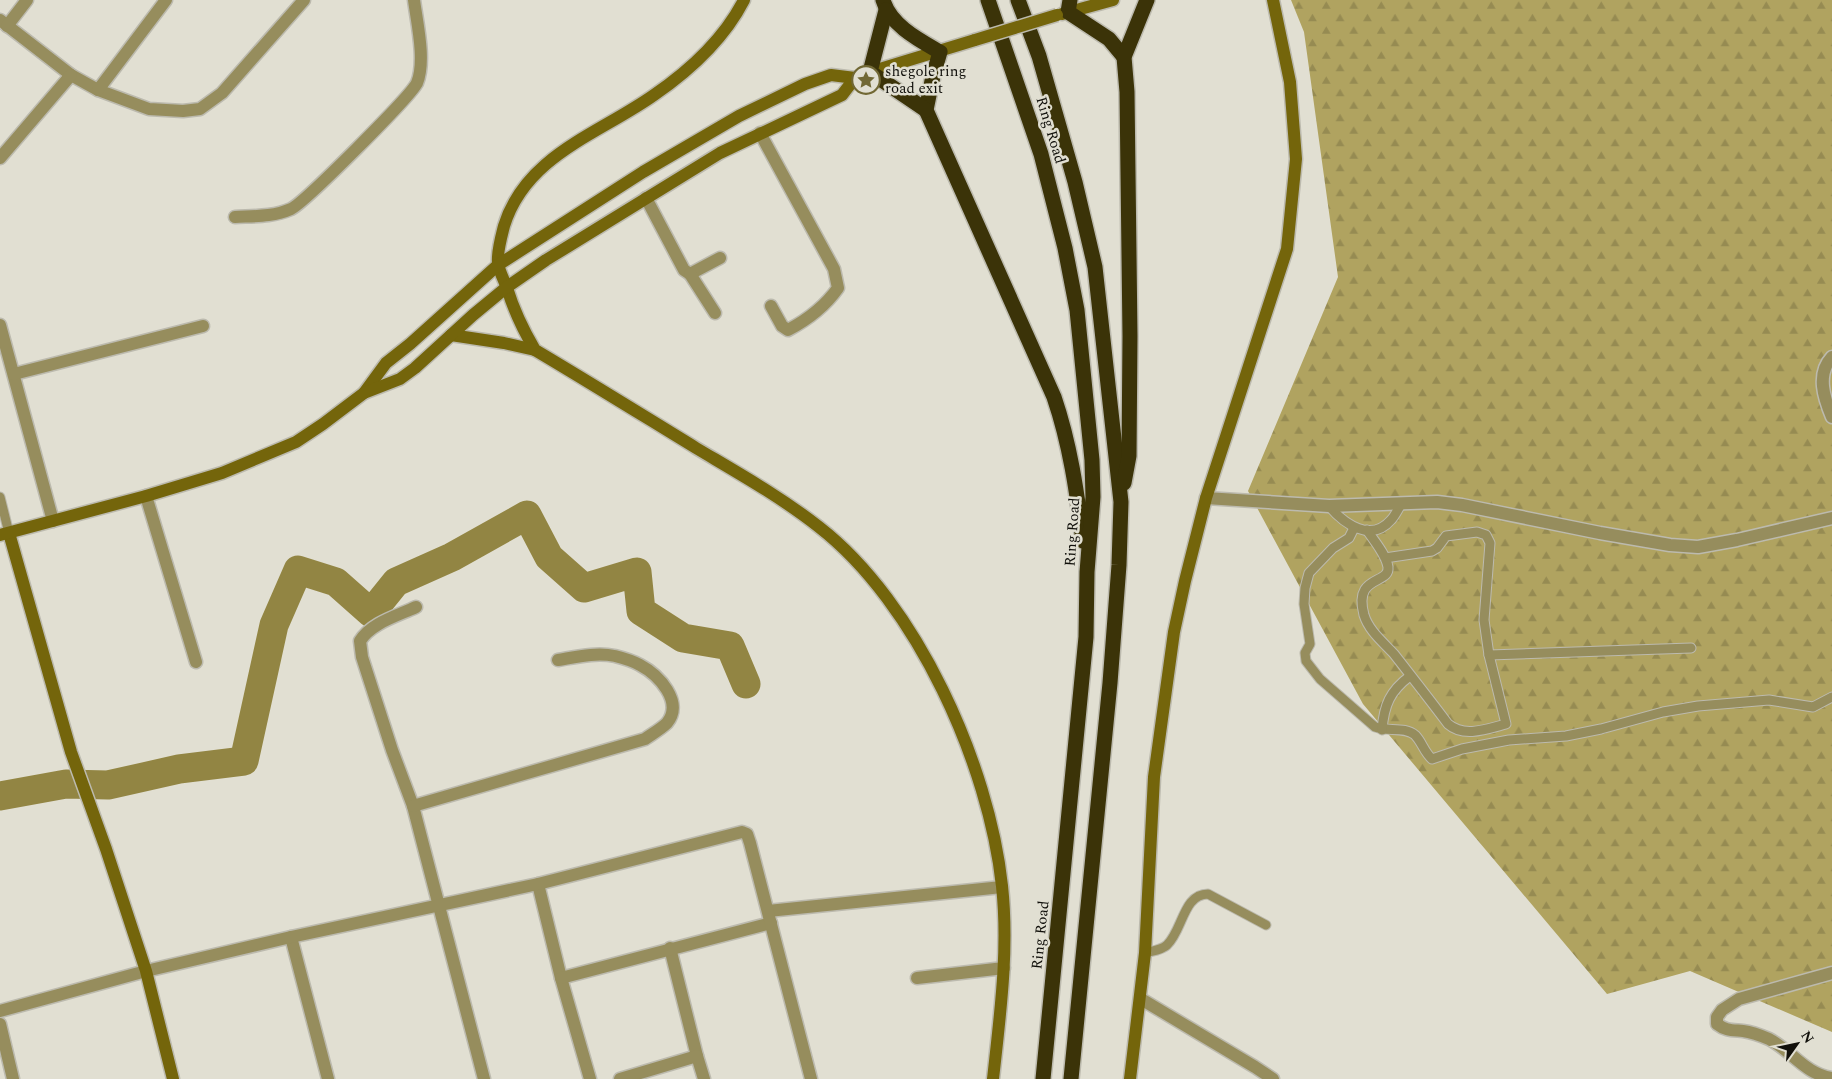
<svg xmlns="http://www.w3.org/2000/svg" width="1832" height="1079" font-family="Spectral,serif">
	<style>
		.forest { fill: url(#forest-firs) }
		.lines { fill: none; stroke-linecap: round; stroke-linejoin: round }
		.river { stroke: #928543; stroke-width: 29 }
		.lane-casing { stroke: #bcbaae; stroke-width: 11 }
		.street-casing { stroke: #bcbaae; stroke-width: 15 }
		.secondary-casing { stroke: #bcbaae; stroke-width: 15 }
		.highway-casing { stroke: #bcbaae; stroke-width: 18 }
		.lane { stroke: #968d5d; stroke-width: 9 }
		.street { stroke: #968d5d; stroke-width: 12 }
		.secondary { stroke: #74650b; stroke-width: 12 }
		.highway { stroke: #3b3308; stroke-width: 15 }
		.secondary-bridge-casing { stroke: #bcbaae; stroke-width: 15; stroke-linecap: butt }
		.secondary-bridge { stroke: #74650b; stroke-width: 12 }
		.labels { text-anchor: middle; stroke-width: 5; stroke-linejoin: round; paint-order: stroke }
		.poi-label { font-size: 15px; fill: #11100b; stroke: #e1dfd2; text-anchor: start }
		.street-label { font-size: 15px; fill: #11100b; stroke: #e1dfd2 }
	</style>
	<defs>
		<pattern id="forest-firs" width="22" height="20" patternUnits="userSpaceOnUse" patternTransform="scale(1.25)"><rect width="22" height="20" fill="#b0a360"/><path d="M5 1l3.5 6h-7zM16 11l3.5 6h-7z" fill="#968b52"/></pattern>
	</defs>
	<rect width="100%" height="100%" fill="#e1dfd2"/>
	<!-- forest -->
	<polygon class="forest" points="1291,0 1832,0 1832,1032 1690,971 1607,994 1363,704 1248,491 1338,277 1304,32"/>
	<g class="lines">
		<!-- river -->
		<polyline class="river" points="0,796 66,784 108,785 179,769 244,761 274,625 298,570 336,582 371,613 396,582 452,557 527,515 549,557 584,588 637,572 641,611 683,638 730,646 746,684"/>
		<defs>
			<g id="lane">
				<polyline points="0,497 9,533"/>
				<path d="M1329,506C1344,524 1371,543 1391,520C1395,516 1398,509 1402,503"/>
				<path d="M1354,528L1349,538L1333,548L1309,573L1305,588L1304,604L1310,644L1305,653L1306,661L1320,679L1375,727C1387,732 1405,726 1415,735C1422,742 1424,752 1432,759L1462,749L1488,744L1509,740L1566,736L1601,729L1663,712L1698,706L1769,700L1813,707L1832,697"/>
				<path d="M1367,530C1374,541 1386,554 1388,567C1390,585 1353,574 1364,615C1369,631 1383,642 1394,654C1412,677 1430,700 1448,724C1464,738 1487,729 1506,724L1489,655L1484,620L1490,543L1486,535L1477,532L1446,536L1437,548L1432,551L1385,558"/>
				<polyline points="1489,655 1691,648"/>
				<path d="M1382,730C1384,705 1390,691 1410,676"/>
				<path d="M1145,953C1152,951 1162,950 1167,945C1183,930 1183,894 1208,894L1266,925"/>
			</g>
			<g id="street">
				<polyline points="0,20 71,75 98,90 149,109 183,111 200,109 222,93 304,0"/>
				<polyline points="7,26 27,0"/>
				<polyline points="98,90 166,0"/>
				<path d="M760,133L834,269L838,288C826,305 807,320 788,330L782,326L771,306"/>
				<polyline points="0,158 71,75"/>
				<polyline points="646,198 684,270 690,274 720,258"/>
				<path d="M235,217C254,216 273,217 291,209C305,202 410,97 417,83C426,61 417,23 414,0"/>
				<polyline points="690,274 715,313"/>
				<polyline points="0,325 53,521"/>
				<path d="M1832,357C1816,374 1824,398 1832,417"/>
				<polyline points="14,374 203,326"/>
				<polyline points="146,496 196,662"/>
				<polyline points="1206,498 1329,506 1437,502 1462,505 1600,533 1670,545 1698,547 1737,540 1832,518"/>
				<path d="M416,607C397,616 371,623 360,641L362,657L392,750L413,806L484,1079"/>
				<path d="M413,806L645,739C652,734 661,729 667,723C684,702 659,675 640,665C633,661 623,658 615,656C596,652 576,657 558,660"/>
				<polyline points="538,884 561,978 590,1079"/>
				<polyline points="768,911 1002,887"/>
				<polyline points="291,937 328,1079"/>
				<polyline points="670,948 697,1056"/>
				<path d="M1832,973L1739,999L1722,1010L1717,1017V1024C1726,1031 1732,1030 1743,1031C1751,1032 1762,1036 1769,1039C1792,1051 1805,1074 1832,1078"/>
				<polyline points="561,978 771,923"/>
				<polyline points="917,978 1004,968"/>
				<polyline points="1141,999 1255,1067 1273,1079"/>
				<polyline points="0,1011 146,971 291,937 538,884 742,832 747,834 750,843 811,1079"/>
				<polyline points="0,1024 13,1079"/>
				<polyline points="620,1079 697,1056 704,1079"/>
			</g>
			<g id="secondary">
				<path d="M744,0C724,39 689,71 654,95C599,134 526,155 504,226C501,238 497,251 498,263C499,271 504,280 507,288C514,311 522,328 535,350C589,382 642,415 696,448C738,473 781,497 819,527C917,603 989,765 1002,886C1009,950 1000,1015 993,1079"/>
				<polyline points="1062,14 1113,0"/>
				<polyline points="451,335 504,343 535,350"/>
				<polyline points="364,393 386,363 410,344 498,265 643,172 739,116 805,84 831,75 855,78 870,72 975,40"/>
				<polyline points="9,533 71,752 106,849 146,971 173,1079"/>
				<polyline points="0,535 146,496 222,473 296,442 323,424 364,393 400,379 415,368 473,315 507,287 546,260 720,153 842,95 855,78"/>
				<polyline points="1130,1079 1145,953 1154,777 1174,632 1185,581 1206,498 1287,249 1296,159 1290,82 1273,0"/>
			</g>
			<g id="highway">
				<path d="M883,0C890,25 919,40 940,52L933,76L926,110L1054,397C1070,444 1077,492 1083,541"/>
				<polyline points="988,0 1041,154 1065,248 1077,310 1092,460 1093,497 1087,572 1086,637 1043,1079"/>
				<polyline points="1018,0 1039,56 1075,182 1095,267 1121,502 1119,565 1110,683 1071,1079"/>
				<polyline points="1070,0 1068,12 1109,39 1124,57"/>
				<polyline points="886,10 870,72 926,110"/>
				<polyline points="1124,483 1129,456 1130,336 1127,92 1124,57 1147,0"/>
			</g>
		</defs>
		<!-- lane casing -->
		<use href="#lane" class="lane-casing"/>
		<!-- street casing -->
		<use href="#street" class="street-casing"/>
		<!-- secondary casing -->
		<use href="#secondary" class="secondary-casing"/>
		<!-- highway casing -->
		<use href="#highway" class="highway-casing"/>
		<!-- lane -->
		<use href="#lane" class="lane"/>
		<!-- street -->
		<use href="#street" class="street"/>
		<!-- secondary -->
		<use href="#secondary" class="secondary"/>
		<!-- highway -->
		<use href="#highway" class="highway"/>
		<defs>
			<polyline id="secondary-bridge" points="975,40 1057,15"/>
		</defs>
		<!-- secondary-bridge casing -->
		<use href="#secondary-bridge" class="secondary-bridge-casing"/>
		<!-- secondary-bridge -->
		<use href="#secondary-bridge" class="secondary-bridge"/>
	</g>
	<!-- icons -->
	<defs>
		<symbol id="sight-ring" viewBox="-11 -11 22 22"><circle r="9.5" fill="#e1dfd2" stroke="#716834" stroke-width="1.5"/><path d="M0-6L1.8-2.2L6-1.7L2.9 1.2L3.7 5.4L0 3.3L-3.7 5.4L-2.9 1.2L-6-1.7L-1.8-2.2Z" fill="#716834"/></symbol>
	</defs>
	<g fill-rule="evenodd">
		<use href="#sight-ring" x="850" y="64" width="32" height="32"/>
	</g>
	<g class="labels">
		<!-- poi labels -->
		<g class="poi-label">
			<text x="885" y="76">shegole ring<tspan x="885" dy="17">road exit</tspan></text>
		</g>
		<!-- street labels -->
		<g class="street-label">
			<text transform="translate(1051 130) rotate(73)" y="5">Ring Road</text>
			<text transform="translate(1072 532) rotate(-86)" y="5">Ring Road</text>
			<text transform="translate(1040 935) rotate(-84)" y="5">Ring Road</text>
		</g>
	</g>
	<!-- north arrow -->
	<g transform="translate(1797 1044) rotate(57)" stroke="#e1dfd2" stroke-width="4" paint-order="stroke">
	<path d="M0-4L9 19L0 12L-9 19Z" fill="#11100b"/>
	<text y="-8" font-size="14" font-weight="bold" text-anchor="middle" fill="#11100b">N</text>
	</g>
</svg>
